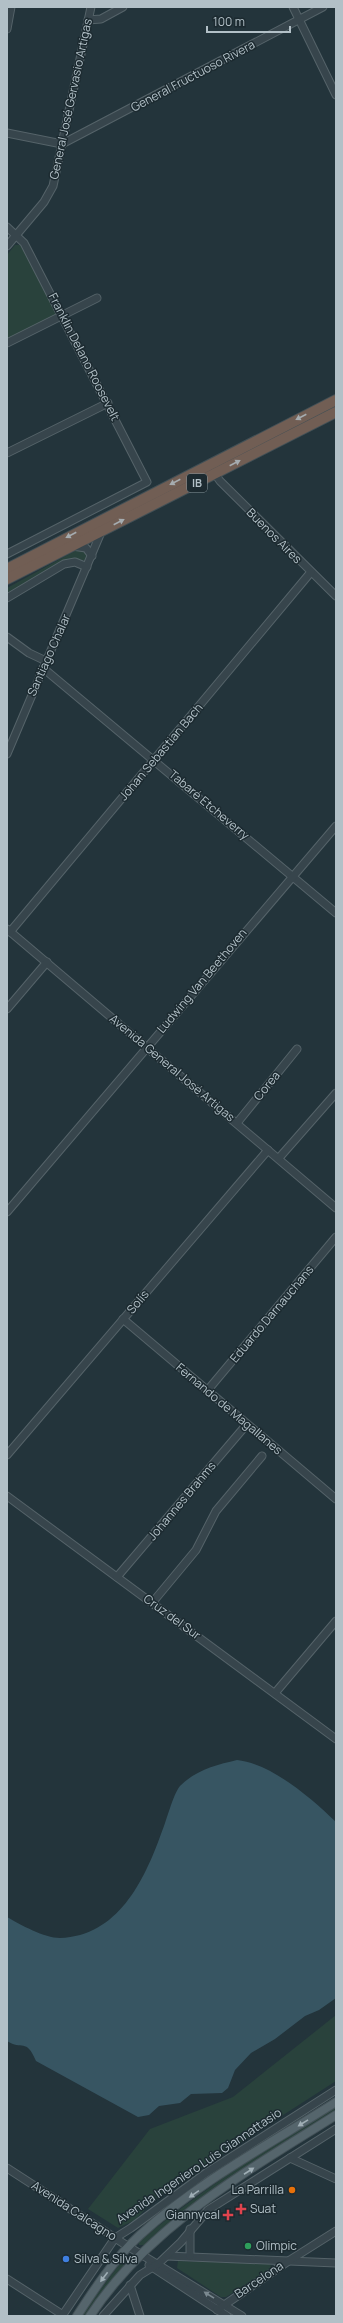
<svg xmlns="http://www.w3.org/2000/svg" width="343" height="2323" font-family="Manrope,sans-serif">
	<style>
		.green { fill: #29423c }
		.water { fill: #375562 }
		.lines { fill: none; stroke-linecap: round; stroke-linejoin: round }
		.minor-casing { stroke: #556369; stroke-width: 9 }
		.major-casing { stroke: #435157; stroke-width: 10 }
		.highway-casing { stroke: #425056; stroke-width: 12 }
		.minor { stroke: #37454c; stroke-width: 7 }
		.major { stroke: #55656c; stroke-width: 8 }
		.highway { stroke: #715e54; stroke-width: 10 }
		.oneway { fill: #a5acb0 }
		.oneway2 { fill: #9faeb5 }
		.oneway3 { fill: #7b8990 }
		.food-dot { fill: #e8710a; stroke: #1c2a30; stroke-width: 1.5 }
		.health-dot { fill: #e0444e; stroke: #1c2a30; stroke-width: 1.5 }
		.leisure-dot { fill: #2e9e5b; stroke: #1c2a30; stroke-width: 1.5 }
		.shop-dot { fill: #3f7fe0; stroke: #1c2a30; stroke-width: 1.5 }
		.labels { text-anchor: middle; stroke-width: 3; stroke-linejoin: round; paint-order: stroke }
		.shield { fill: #1c2a30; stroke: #85939a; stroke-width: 1 }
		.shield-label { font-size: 11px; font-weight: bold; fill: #b2c0c7 }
		.street-label { font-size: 12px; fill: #b2c0c7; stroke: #1c2a30 }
		.poi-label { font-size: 12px; fill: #b2c0c7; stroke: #1c2a30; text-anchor: start }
	</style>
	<rect width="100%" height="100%" fill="#23343b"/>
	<!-- green -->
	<g class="green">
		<polygon points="15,245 22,245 57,314 7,339 7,255"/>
		<polygon points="83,550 88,555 85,560 60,564 7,593 7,588 75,551"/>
		<polygon points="336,2015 336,2081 187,2177 153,2201 135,2220 118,2228 88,2209 150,2129 233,2097"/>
		<path d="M336,2105V2112C270,2154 203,2194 144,2245H139V2242C200,2190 268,2148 336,2105Z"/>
		<polygon points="128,2257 128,2262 87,2316 81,2316 124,2258"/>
		<polygon points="178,2261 269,2264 271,2266 270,2269 226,2297 221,2297 177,2268"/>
	</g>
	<!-- water -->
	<path class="water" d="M237,1760C272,1764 311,1798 336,1822V1998L319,2010L305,2016L275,2039L251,2053L235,2070L228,2088L222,2093L191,2094L180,2103L159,2106L149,2115L138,2117L36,2061C26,2037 22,2051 7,2041V1917C21,1925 44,1938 60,1938C118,1936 144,1881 161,1834C166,1823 173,1794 180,1786C196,1770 216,1765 237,1760Z"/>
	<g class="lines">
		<defs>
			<g id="minor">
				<polyline points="293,7 336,95"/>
				<polyline points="88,20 101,19 123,7"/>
				<polyline points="7,29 11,7"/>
				<polyline points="7,133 62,144 323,7"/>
				<polyline points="7,227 24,243 147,482 7,554"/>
				<polyline points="7,246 44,202 53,186 91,7"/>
				<polyline points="7,343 97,298"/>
				<polyline points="7,453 108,403"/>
				<polyline points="215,474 220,481 336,596"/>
				<polyline points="72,546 86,548 92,556"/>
				<polyline points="7,598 64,564 75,562 87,567"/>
				<polyline points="7,637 29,653 46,661"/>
				<polyline points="43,668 336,913"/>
				<polyline points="7,754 102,530"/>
				<polyline points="7,929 336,1208"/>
				<polyline points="10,932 311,572"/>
				<polyline points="7,1009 47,962"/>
				<polyline points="237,1123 297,1049"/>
				<polyline points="279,1158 336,1093"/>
				<polyline points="7,1212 336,826"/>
				<polyline points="123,1319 336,1499"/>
				<polyline points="207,1391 336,1237"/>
				<polyline points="7,1455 268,1150"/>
				<polyline points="7,1496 336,1739"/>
				<polyline points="117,1577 247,1424"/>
				<polyline points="152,1603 196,1550 216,1511 262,1456"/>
				<polyline points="275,1693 336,1621"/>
				<polyline points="290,2158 336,2179"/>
				<polyline points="7,2168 129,2247 242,2316"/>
				<polyline points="167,2256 336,2263"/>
				<polyline points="190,2256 190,2229"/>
				<polyline points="149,2265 227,2316"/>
				<polyline points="7,2279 63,2315"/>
				<polyline points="130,2285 140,2316"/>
				<polyline points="217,2310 290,2260 336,2231"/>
				<polyline points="62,2316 115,2238 131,2228 206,2173 336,2090"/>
				<polyline points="103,2316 140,2275 158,2264 181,2242 208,2210 336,2129"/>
			</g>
			<g id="major">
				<path d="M77,2316C95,2288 115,2258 140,2235C198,2182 270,2144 336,2102"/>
				<path d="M90,2316C150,2225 246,2172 336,2115"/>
			</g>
			<g id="highway">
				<polyline points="7,569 336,400"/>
				<polyline points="7,579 336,412"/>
			</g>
		</defs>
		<!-- minor casing -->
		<use href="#minor" class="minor-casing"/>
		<!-- major casing -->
		<use href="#major" class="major-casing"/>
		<!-- highway casing -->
		<use href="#highway" class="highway-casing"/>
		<!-- minor -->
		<use href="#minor" class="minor"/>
		<!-- major -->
		<use href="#major" class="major"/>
		<!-- highway -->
		<use href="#highway" class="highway"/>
	</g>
	<!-- one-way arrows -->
	<defs><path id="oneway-solid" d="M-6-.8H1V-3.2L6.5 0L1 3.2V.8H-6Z"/></defs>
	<g class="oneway">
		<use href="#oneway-solid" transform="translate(301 417) rotate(153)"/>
		<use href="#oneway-solid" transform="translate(235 463) rotate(-27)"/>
		<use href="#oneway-solid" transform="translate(175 482) rotate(153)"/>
		<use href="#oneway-solid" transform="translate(119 522) rotate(-27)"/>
		<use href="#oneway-solid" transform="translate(71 535) rotate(152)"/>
	</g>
	<g class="oneway2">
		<use href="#oneway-solid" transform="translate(303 2123) rotate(148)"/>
		<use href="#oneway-solid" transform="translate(249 2171) rotate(-33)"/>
		<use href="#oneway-solid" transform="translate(194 2194) rotate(145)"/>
		<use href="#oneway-solid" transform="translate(104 2277) rotate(127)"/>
	</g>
	<use class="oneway3" href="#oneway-solid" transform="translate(209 2295) rotate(-148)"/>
	<!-- markers -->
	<circle class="food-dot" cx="292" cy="2190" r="4"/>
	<g class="health-dot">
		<path d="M239 2203h4v4h4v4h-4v4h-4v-4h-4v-4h4z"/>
		<path d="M226 2209h4v4h4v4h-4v4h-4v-4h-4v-4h4z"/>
	</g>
	<circle class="leisure-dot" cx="248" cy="2246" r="4"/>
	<circle class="shop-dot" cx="66" cy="2259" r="4"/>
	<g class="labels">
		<!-- shield labels -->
		<rect class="shield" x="187" y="474" width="20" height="18" rx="3"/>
		<g class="shield-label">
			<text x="197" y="487">IB</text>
		</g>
		<!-- street labels -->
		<g class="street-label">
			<text transform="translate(193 76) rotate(-28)" y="4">General Fructuoso Rivera</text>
			<text transform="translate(71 99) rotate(-78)" y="4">General José Gervasio Artigas</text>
			<text transform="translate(84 357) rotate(63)" y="4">Franklin Delano Roosevelt</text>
			<text transform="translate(274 536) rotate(45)" y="4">Buenos Aires</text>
			<text transform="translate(49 655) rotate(-66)" y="4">Santiago Chalar</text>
			<text transform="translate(161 752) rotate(-50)" y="4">Johan Sebastian Bach</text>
			<text transform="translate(209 805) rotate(40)" y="4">Tabaré Etcheverry</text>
			<text transform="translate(202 981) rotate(-50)" y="4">Ludwing Van Beethoven</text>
			<text transform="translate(172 1068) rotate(40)" y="4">Avenida General José Artigas</text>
			<text transform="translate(267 1086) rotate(-51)" y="4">Corea</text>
			<text transform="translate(138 1302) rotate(-50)" y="4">Solís</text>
			<text transform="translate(272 1314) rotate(-50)" y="4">Eduardo Darnauchans</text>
			<text transform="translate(229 1409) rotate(40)" y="4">Fernando de Magallanes</text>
			<text transform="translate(182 1501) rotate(-50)" y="4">Johannes Brahms</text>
			<text transform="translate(172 1617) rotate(36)" y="4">Cruz del Sur</text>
			<text transform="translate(199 2166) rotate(-34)" y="4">Avenida Ingeniero Luis Giannattasio</text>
			<text transform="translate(74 2211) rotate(33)" y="4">Avenida Calcagno</text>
			<text transform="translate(259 2280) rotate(-34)" y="4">Barcelona</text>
		</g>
		<!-- poi labels -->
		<g class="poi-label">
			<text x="284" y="2194" text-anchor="end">La Parrilla</text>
			<text x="250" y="2213">Suat</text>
			<text x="220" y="2219" text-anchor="end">Giannycal</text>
			<text x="256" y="2250">Olimpic</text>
			<text x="74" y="2263">Silva &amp; Silva</text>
		</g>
	</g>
	<!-- border -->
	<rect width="343" height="2323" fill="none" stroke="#b2c0c7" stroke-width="16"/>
	<!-- scale -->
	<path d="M207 26v6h83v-6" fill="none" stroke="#b2c0c7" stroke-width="2"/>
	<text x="213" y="26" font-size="12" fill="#b2c0c7" stroke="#1c2a30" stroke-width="3" paint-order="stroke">100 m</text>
</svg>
